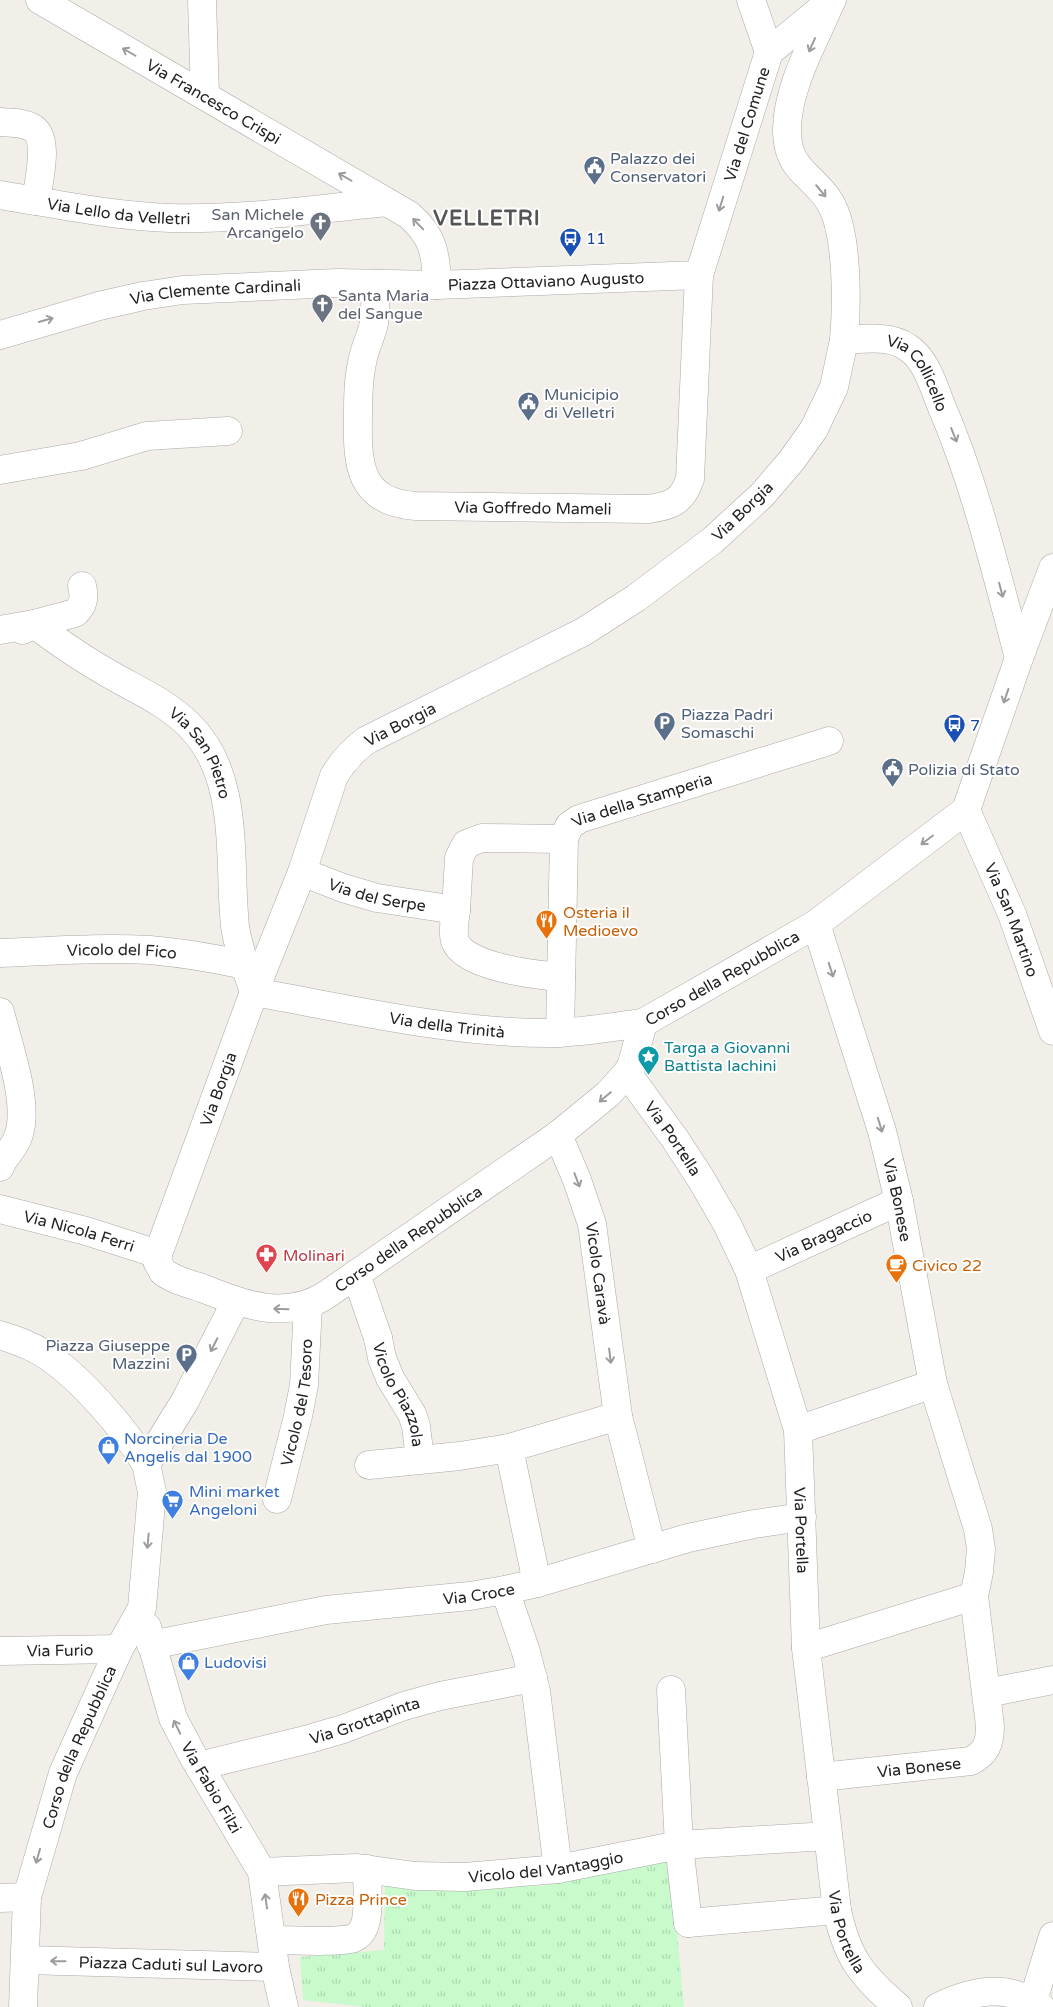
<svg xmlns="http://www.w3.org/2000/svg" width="1053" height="2007" font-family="'Varela Round',sans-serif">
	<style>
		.park { fill: url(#park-tufts) }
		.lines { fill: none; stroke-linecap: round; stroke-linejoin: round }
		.pedestrian-casing { stroke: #a9a9a9; stroke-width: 29 }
		.minor-casing { stroke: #a9a9a9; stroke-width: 29 }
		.tertiary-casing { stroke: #a9a9a9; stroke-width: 29 }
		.pedestrian { stroke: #fff; stroke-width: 28 }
		.minor { stroke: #fff; stroke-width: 28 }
		.tertiary { stroke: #fff; stroke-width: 28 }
		.oneway { stroke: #9c9c9c }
		.labels { text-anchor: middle; stroke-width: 4; stroke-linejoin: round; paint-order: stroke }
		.street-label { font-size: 16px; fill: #222; stroke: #fff }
		.service-label { font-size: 16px; fill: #4e5e75; stroke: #fff; text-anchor: start }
		.worship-label { font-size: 16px; fill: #5b616d; stroke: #fff; text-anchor: end }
		.transit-label { font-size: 16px; fill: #164399; stroke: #fff; text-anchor: start }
		.food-label { font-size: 16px; fill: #c56008; stroke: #fff; text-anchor: start }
		.culture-label { font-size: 16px; fill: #0d838f; stroke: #fff; text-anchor: start }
		.health-label { font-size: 16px; fill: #be3a42; stroke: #fff; text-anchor: start }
		.shop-label { font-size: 16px; fill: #366cbe; stroke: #fff; text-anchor: start }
		.district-label { font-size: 21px; font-weight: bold; letter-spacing: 1px; fill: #555; stroke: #fff }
	</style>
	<defs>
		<pattern id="park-tufts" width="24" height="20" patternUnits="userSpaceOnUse" patternTransform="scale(1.25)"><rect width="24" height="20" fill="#c8facc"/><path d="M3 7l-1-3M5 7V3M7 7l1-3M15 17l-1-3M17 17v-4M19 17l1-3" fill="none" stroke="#acd6af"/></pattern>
	</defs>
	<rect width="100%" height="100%" fill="#f2efe9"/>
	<!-- park -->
	<polygon class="park" points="670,1858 684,2007 366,2007 303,2000 300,1957 384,1950 385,1882 420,1889 541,1886"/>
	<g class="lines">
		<defs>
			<g id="pedestrian">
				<path id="s1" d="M0,1209L86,1231L158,1254"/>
				<polyline points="356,1274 378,1338"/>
				<path id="s2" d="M277,1499L298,1416L304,1385L308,1305"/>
				<polyline points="688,1923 837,1910"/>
			</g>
			<g id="minor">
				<path id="s3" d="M40,0L409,215C434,237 436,254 437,285"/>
				<polyline points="202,0 205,96"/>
				<polyline points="751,0 769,52"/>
				<path id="s4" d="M829,6C813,43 786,90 787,132C788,173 814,174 831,204C848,235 847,305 844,340C864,339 890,335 907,347C926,359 933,385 941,405C976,486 996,572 1019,658"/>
				<path d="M0,122C10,123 22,122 31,127C51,137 38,182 36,201"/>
				<path id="s5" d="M0,195C57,204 113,216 170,218C242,220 315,209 387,202"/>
				<path id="s6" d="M375,284C375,297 376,310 374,323C371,337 364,349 362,363C358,381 358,399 358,417C357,465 359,502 416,506L648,509C671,506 682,502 690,479L699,275L769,52L832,0"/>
				<path id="s7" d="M0,335L99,306L143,296L183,290L337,283L437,285L699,275"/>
				<path id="s8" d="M844,340L834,387L814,429L792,460L762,495L713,540L636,598L583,632L367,740C353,750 343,761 334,776L302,872L254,992L158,1254L157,1261L163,1272C174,1280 189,1284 202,1288C243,1304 282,1320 323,1297L558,1135L608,1094L627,1073L632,1064L643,1023L816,924L966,810L1019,658L1053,568"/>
				<polyline points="0,470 81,456 147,436 228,431"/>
				<path id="s9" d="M0,630L34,624C57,641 81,658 106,672C134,689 165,701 189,725C241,776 228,860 235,926C238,949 247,970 254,992C350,1009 451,1033 548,1033C580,1033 611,1027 643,1023"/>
				<path d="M23,630L34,624L75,613C84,605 85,597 82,586"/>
				<path id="s10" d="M966,810L1012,914L1053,1031"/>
				<path id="s11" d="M302,872L343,888L377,898L456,910C455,919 452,931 455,941C464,967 536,975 561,977"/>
				<polyline points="456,910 459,858 466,844 482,838 564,839"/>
				<path id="s12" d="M816,924L882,1131L899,1201L933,1384L978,1529L981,1549L979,1572L974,1596L990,1726C990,1743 986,1753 971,1761L821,1777"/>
				<path id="s13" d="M0,953C50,951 100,947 150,950C182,953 213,958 245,965"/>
				<path d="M0,1012C8,1045 29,1101 19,1134C16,1147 4,1155 0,1167"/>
				<path id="s14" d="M560,1033L564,839L569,826L579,819L829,741"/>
				<path id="s15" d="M627,1073L675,1139L701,1179L727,1224L749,1270L798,1430L806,1648L837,1910C847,1958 862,1976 898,2007"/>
				<path id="s16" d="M558,1135L577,1180L592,1224L618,1416"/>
				<path id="s17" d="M749,1270L899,1201"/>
				<path d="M0,1335C16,1340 31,1345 46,1355C81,1378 124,1428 146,1464"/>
				<path id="s18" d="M378,1338L382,1358L390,1378L412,1414L416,1426L420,1459"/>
				<polyline points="798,1430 933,1384"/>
				<polyline points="369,1465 460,1456 509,1448"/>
				<polyline points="537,1583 509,1448 618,1416 652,1549"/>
				<polyline points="505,1590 526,1652 536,1691 558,1869"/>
				<path id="s19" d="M147,1627L173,1718L193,1756L262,1872L275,1967"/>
				<path id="s20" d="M151,1645L326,1610L470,1596L505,1590L537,1583L688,1538L754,1524L802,1517"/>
				<polyline points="806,1648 974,1596"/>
				<path id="s21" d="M0,1651L119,1649"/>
				<polyline points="671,1690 679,1845 688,1923"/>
				<polyline points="987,1693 1053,1680"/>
				<path id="s22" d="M199,1766L309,1739L343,1729L404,1706L440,1696L533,1678"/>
				<path id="s23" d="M262,1872L357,1868L415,1876L465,1877L558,1869L679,1845L828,1836"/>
				<polyline points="0,1898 27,1897"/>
				<path d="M272,1940C289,1940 340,1943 354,1938C358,1936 362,1932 364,1927C370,1912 367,1885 367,1869"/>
				<path id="s24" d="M25,1960L275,1967L284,2007"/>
				<path id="s25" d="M23,2007L27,1897L63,1773L119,1649L142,1608L152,1492L146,1464L185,1401L236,1301"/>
			</g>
			<g id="tertiary">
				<polyline points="1033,2001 1053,1936"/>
				<path d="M938,2007C973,1990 1007,1983 1041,2007"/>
			</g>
		</defs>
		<!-- pedestrian casing -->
		<use href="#pedestrian" class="pedestrian-casing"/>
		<!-- minor casing -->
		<use href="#minor" class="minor-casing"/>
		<!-- tertiary casing -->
		<use href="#tertiary" class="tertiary-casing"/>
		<!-- pedestrian -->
		<use href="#pedestrian" class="pedestrian"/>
		<!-- minor -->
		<use href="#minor" class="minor"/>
		<!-- tertiary -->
		<use href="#tertiary" class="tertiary"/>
	</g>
	<!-- one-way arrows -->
	<defs><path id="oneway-shaft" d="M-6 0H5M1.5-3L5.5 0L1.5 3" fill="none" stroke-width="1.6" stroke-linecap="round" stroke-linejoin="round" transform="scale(1.25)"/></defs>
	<g class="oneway">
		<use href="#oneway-shaft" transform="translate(812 45) rotate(114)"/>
		<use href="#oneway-shaft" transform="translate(129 52) rotate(-150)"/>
		<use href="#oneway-shaft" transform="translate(345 177) rotate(-150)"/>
		<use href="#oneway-shaft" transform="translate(821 191) rotate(50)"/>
		<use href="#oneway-shaft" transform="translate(721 204) rotate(107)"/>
		<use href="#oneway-shaft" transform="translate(418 224) rotate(-134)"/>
		<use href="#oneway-shaft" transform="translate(46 320) rotate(-16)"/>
		<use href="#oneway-shaft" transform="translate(954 435) rotate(68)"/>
		<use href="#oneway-shaft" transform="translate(1001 590) rotate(75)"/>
		<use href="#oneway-shaft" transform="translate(1006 696) rotate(109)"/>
		<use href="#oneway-shaft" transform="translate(927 840) rotate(143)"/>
		<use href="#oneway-shaft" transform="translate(831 970) rotate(72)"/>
		<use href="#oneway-shaft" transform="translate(605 1097) rotate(140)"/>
		<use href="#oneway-shaft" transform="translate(880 1125) rotate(73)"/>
		<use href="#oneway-shaft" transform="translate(577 1180) rotate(69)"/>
		<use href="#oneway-shaft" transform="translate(281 1309) rotate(-178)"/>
		<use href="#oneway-shaft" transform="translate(214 1345) rotate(117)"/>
		<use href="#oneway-shaft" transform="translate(610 1356) rotate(83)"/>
		<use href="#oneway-shaft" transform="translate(148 1541) rotate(95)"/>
		<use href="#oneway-shaft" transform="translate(177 1727) rotate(-116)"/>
		<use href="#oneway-shaft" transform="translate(38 1856) rotate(106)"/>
		<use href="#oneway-shaft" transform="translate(266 1901) rotate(-98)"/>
		<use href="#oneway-shaft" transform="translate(58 1961) rotate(-179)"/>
	</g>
	<!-- icons -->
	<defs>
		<symbol id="civic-pin" viewBox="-11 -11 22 30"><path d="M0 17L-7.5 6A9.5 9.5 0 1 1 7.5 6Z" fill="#5c6f8a" stroke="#fff"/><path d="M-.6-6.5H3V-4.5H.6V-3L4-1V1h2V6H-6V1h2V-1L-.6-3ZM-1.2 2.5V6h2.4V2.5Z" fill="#fff"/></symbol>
		<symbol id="church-pin" viewBox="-11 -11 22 30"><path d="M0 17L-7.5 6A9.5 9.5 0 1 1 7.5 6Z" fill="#6b7280" stroke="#fff"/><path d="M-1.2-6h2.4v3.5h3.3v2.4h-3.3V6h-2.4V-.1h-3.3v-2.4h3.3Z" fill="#fff"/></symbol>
		<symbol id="bus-pin" viewBox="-11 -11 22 30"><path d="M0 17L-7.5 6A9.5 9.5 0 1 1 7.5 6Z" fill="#1a4fb4" stroke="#fff"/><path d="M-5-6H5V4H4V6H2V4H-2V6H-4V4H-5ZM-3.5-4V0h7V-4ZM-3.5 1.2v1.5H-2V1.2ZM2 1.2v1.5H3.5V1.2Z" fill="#fff"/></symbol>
		<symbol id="parking-pin" viewBox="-11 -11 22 30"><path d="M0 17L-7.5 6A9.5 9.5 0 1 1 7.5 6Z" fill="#5c6f8a" stroke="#fff"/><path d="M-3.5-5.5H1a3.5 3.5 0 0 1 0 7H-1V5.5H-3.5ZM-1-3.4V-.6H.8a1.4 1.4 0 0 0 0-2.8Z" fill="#fff"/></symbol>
		<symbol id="restaurant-pin" viewBox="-11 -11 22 30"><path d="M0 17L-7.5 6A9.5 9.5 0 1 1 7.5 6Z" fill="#e8710a" stroke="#fff"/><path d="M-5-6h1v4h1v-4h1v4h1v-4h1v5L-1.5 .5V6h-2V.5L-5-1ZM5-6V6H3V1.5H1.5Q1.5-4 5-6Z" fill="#fff"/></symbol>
		<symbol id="sight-pin" viewBox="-11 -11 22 30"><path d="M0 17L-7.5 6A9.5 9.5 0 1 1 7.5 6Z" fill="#0f9aa8" stroke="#fff"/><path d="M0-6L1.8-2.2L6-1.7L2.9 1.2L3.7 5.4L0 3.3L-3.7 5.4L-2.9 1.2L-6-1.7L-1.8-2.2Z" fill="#fff"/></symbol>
		<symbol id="pharmacy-pin" viewBox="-11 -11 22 30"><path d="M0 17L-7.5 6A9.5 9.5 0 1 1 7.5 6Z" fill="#e0444e" stroke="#fff"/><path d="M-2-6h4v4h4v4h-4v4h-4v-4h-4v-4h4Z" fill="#fff"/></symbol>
		<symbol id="cafe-pin" viewBox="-11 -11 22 30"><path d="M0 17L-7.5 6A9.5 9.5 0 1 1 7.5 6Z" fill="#e8710a" stroke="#fff"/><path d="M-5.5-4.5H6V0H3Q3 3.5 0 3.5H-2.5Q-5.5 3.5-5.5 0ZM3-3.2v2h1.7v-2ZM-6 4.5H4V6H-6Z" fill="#fff"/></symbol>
		<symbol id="shop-pin" viewBox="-11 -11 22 30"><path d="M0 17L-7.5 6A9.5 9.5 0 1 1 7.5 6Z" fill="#3f7fe0" stroke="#fff"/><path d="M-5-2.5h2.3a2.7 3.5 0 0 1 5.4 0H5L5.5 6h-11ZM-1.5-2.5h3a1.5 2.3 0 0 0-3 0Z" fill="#fff"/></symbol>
		<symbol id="supermarket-pin" viewBox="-11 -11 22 30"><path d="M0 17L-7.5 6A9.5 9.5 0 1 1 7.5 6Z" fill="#3f7fe0" stroke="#fff"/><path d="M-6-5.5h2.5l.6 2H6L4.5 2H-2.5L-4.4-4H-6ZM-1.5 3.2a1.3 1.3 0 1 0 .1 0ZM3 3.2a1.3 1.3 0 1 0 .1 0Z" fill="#fff"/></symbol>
	</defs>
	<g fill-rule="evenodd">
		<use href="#civic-pin" x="582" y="154" width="25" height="34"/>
		<use href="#church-pin" x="308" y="210" width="25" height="34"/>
		<use href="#bus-pin" x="558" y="226" width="25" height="34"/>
		<use href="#church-pin" x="310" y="292" width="25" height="34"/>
		<use href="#civic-pin" x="516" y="390" width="25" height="34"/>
		<use href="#parking-pin" x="652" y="710" width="25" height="34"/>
		<use href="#bus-pin" x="942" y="712" width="25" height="34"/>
		<use href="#civic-pin" x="880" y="756" width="25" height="34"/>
		<use href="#restaurant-pin" x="534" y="908" width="25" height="34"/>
		<use href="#sight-pin" x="636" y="1044" width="25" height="34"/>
		<use href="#pharmacy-pin" x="254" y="1242" width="25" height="34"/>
		<use href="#cafe-pin" x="884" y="1252" width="25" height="34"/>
		<use href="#parking-pin" x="174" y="1342" width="25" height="34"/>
		<use href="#shop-pin" x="96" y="1434" width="25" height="34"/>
		<use href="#supermarket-pin" x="160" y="1488" width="25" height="34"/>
		<use href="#shop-pin" x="176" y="1650" width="25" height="34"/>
		<use href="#restaurant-pin" x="286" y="1886" width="25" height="34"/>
	</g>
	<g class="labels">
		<!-- street labels -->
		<g class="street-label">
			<text dy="6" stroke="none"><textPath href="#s3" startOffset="201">Via Francesco Crispi</textPath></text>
			<text dy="6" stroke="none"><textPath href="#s6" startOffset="908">Via del Comune</textPath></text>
			<text dy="6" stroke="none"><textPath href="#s5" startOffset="120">Via Lello da Velletri</textPath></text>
			<text dy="6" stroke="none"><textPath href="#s7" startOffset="552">Piazza Ottaviano Augusto</textPath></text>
			<text dy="6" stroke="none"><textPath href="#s7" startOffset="221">Via Clemente Cardinali</textPath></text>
			<text dy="6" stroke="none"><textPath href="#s4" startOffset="450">Via Collicello</textPath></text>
			<text dy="6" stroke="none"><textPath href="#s6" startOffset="375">Via Goffredo Mameli</textPath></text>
			<text transform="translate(742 511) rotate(-44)" y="6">Via Borgia</text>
			<text transform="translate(400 724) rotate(-27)" y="6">Via Borgia</text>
			<text dy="6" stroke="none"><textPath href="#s9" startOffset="250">Via San Pietro</textPath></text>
			<text dy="6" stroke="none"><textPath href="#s14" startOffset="286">Via della Stamperia</textPath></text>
			<text dy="6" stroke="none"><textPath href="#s11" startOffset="79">Via del Serpe</textPath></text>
			<text dy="6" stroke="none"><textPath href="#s10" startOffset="119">Via San Martino</textPath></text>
			<text dy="6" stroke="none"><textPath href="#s13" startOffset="122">Vicolo del Fico</textPath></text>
			<text dy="6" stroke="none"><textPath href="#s8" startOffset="1915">Corso della Repubblica</textPath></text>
			<text dy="6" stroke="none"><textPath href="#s9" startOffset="696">Via della Trinità</textPath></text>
			<text transform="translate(218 1089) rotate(-70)" y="6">Via Borgia</text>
			<text dy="6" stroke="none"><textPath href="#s15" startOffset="80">Via Portella</textPath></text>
			<text dy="6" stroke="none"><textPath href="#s12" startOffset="288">Via Bonese</textPath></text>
			<text dy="6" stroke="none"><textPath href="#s1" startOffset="82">Via Nicola Ferri</textPath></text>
			<text dy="6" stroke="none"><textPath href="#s17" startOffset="82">Via Bragaccio</textPath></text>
			<text dy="6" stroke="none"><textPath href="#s8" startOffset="1496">Corso della Repubblica</textPath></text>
			<text dy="6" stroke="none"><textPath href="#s16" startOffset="145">Vicolo Caravà</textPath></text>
			<text dy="6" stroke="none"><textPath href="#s18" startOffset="61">Vicolo Piazzola</textPath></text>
			<text dy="6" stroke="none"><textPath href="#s2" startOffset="99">Vicolo del Tesoro</textPath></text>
			<text dy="6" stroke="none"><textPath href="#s15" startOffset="500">Via Portella</textPath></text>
			<text dy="6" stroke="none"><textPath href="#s20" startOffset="332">Via Croce</textPath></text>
			<text dy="6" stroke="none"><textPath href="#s21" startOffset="60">Via Furio</textPath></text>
			<text dy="6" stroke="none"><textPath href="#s22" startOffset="172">Via Grottapinta</textPath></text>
			<text dy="6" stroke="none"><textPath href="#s25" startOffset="269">Corso della Repubblica</textPath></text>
			<text transform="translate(919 1767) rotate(-6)" y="6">Via Bonese</text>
			<text dy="6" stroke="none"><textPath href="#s19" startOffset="174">Via Fabio Filzi</textPath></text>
			<text dy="6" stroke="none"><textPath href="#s23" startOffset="285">Vicolo del Vantaggio</textPath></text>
			<text dy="6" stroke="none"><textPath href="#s15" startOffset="905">Via Portella</textPath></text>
			<text dy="6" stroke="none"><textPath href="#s24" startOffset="146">Piazza Caduti sul Lavoro</textPath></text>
		</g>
		<!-- service labels -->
		<g class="service-label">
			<text x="610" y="164">Palazzo dei<tspan x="610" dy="18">Conservatori</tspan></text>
			<text x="544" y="400">Municipio<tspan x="544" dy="18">di Velletri</tspan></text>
			<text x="681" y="720">Piazza Padri<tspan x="681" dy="18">Somaschi</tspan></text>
			<text x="908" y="775">Polizia di Stato</text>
			<text x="170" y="1351" text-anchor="end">Piazza Giuseppe<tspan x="170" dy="18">Mazzini</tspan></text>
		</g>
		<!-- worship labels -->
		<g class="worship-label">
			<text x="304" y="220">San Michele<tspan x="304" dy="18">Arcangelo</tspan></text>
			<text x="338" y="301" text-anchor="start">Santa Maria<tspan x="338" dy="18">del Sangue</tspan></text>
		</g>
		<!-- transit labels -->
		<g class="transit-label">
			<text x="586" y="244">11</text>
			<text x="970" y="731">7</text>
		</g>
		<!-- food labels -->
		<g class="food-label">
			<text x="563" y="918">Osteria il<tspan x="563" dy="18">Medioevo</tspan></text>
			<text x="912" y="1271">Civico 22</text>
			<text x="315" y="1905">Pizza Prince</text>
		</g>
		<!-- culture labels -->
		<g class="culture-label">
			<text x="664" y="1053">Targa a Giovanni<tspan x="664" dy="18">Battista Iachini</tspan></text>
		</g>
		<!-- health labels -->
		<g class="health-label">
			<text x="283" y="1261">Molinari</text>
		</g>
		<!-- shop labels -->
		<g class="shop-label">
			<text x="124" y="1444">Norcineria De<tspan x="124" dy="18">Angelis dal 1900</tspan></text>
			<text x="189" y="1497">Mini market<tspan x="189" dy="18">Angeloni</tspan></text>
			<text x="204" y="1668">Ludovisi</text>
		</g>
		<!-- district labels -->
		<g class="district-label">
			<text x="487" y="225">VELLETRI</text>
		</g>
	</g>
</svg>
